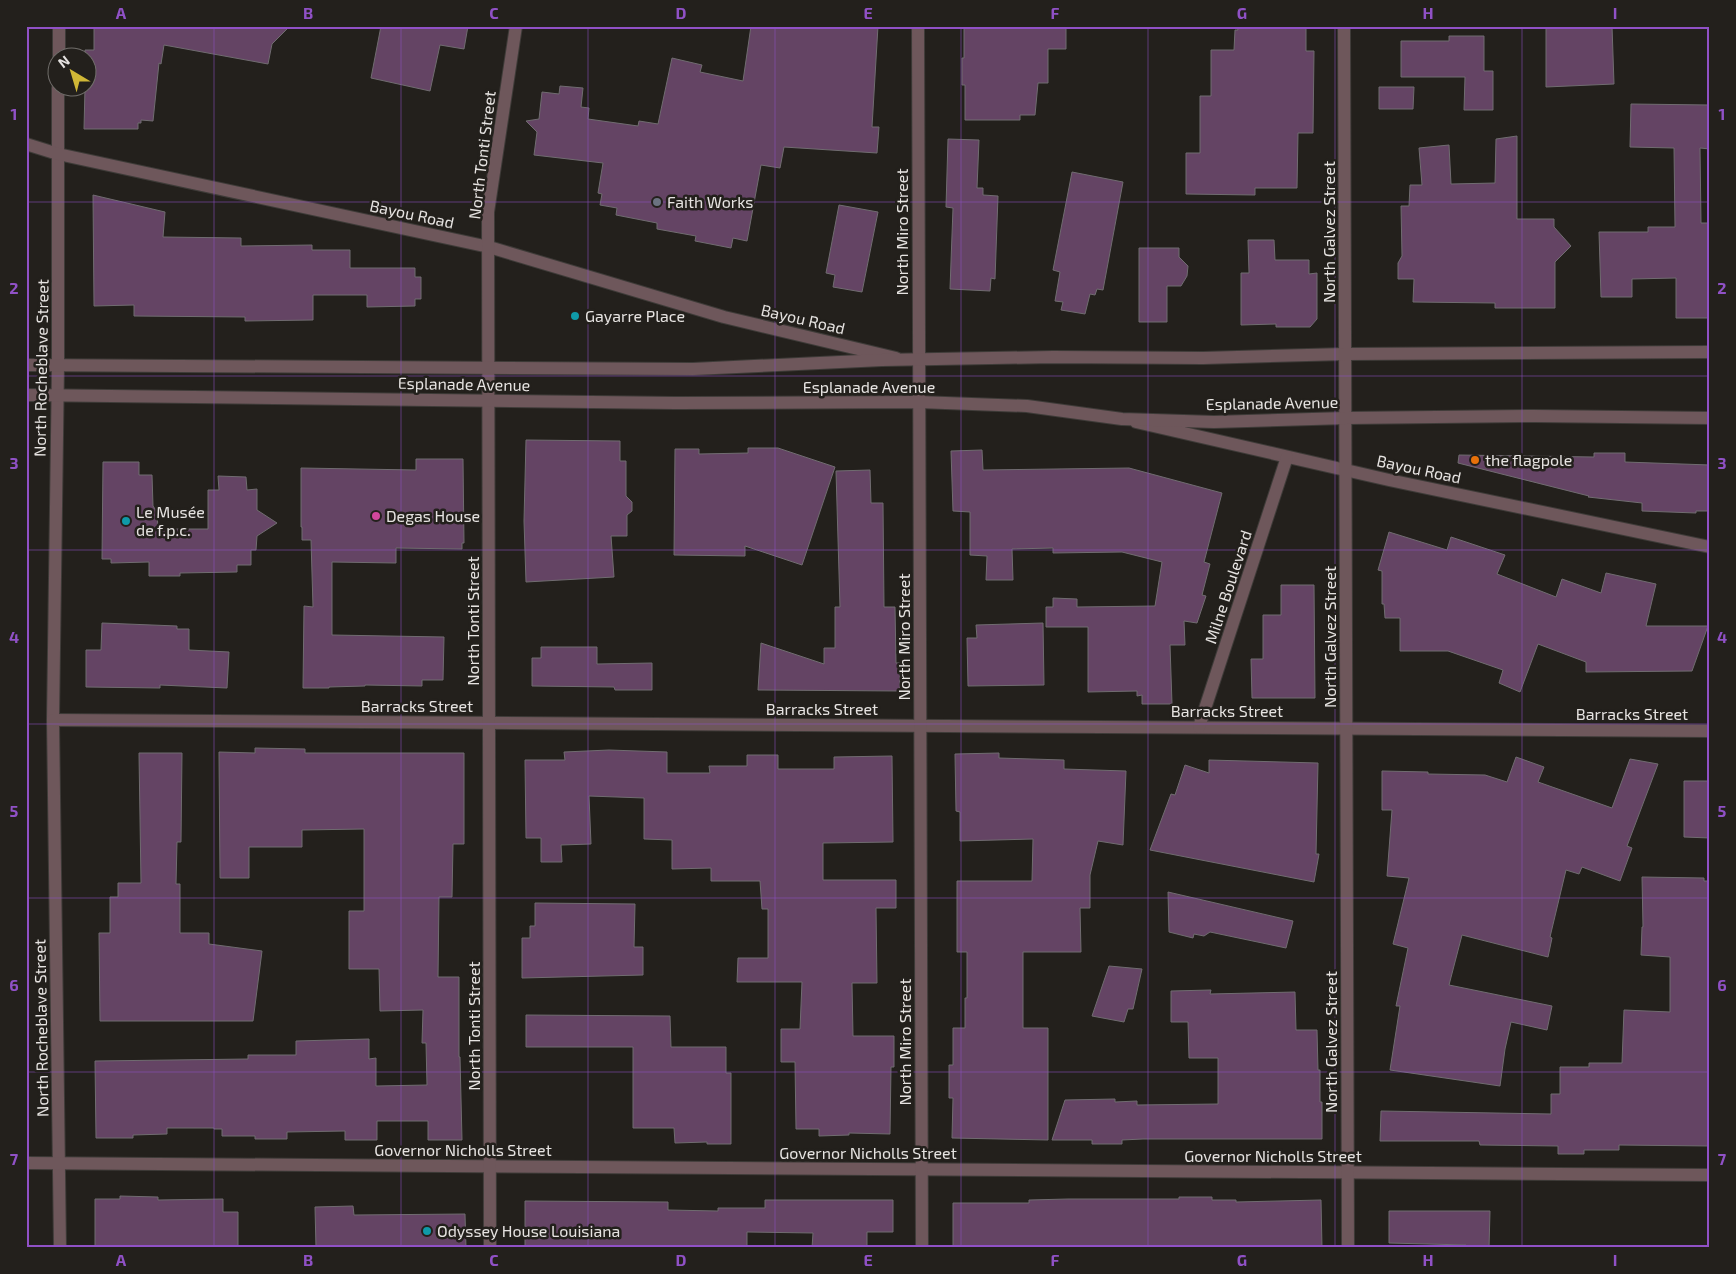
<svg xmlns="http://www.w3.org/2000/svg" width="1736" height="1274" font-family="'Exo 2',sans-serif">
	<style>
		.building { fill: #644464; stroke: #706c70 }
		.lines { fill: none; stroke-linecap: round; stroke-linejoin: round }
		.minor-casing { stroke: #3e3b38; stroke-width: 14 }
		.tertiary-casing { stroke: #3e3b38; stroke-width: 14 }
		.minor { stroke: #6e575b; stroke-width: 12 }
		.tertiary { stroke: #6e575b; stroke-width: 12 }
		.grid { fill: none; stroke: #9051c6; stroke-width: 1; stroke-opacity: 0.55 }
		.worship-dot { fill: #6b7280; stroke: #23201c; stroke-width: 2 }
		.culture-dot { fill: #0f9aa8; stroke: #23201c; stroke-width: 2 }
		.food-dot { fill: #e8710a; stroke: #23201c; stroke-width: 2 }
		.hotel-dot { fill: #d1479c; stroke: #23201c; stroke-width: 2 }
		.labels { text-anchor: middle; stroke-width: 5; stroke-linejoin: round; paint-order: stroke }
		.street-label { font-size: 16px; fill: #e6e3e1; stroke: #23201c }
		.poi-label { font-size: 16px; fill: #e6e3e1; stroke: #23201c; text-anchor: start }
		.neatline { fill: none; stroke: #9051c6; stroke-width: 2 }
		.grid-label { font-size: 16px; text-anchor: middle; font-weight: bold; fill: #9051c6 }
	</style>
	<rect width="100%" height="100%" fill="#23201c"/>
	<!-- building -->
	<g class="building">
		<polygon points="94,26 290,26 272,44 268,64 164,45 161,64 159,63 153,121 141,120 141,123 138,123 138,129 84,129 85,88 88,88 88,58 85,58 85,50 94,50"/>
		<polygon points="381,26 468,26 464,49 440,45 430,91 371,78"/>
		<polygon points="751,26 878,26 872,127 879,127 877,153 784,147 780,168 761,165 747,241 733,238 731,248 695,241 696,236 657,229 657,223 616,215 617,208 600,205 602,194 598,193 603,163 534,155 537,132 526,121 539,119 542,92 559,94 560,86 583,88 581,107 589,108 588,119 638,126 639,121 658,124 672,58 702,65 700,72 743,81"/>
		<polygon points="964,26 1066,26 1066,49 1048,49 1048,83 1038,83 1035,115 1020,115 1020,120 965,120 965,85 962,85 962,58 964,58"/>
		<polygon points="1237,26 1306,26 1306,51 1314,51 1313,133 1298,133 1297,188 1255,188 1255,195 1186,194 1186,153 1200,153 1200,96 1211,96 1211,50 1234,50 1235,30 1238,30"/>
		<polygon points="1546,26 1612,26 1614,84 1546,87"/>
		<polygon points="1449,36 1484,36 1484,71 1493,71 1493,110 1464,110 1465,77 1401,77 1401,41 1449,41"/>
		<polygon points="1379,87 1414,87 1413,109 1379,109"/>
		<polygon points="1631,104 1710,105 1710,149 1700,148 1701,223 1710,223 1710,318 1676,318 1676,278 1632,279 1632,297 1601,297 1599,232 1648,232 1648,227 1675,227 1674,148 1630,147"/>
		<polygon points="1517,136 1517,219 1554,219 1554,227 1571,246 1555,262 1555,308 1495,308 1495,303 1413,302 1414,279 1398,279 1398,263 1402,256 1401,206 1409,206 1410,185 1422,185 1419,148 1449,145 1451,184 1495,183 1496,139"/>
		<polygon points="948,139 979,140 977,188 983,188 983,195 998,196 995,279 991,278 990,291 950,289 953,208 946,207"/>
		<polygon points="1072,172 1123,182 1103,290 1097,289 1095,295 1090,294 1085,314 1061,310 1063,302 1055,301 1060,272 1053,270"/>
		<polygon points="93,195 165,212 163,237 241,238 241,246 312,245 312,250 350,250 350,268 415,268 415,277 421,277 421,299 415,299 415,306 367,307 367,295 313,295 313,320 245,321 245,317 134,316 134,305 94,306"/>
		<polygon points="839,205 878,212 862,292 833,287 835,275 826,273"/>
		<polygon points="1248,240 1274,240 1275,260 1309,260 1309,274 1317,273 1317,319 1310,327 1276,327 1276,324 1241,325 1241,273 1249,273"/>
		<polygon points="1139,248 1179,248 1179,257 1188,266 1187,276 1181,286 1167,286 1167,322 1139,322"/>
		<polygon points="526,440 620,441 620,461 626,461 626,496 632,502 632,511 627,515 627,536 611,536 614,577 526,582 524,521"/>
		<polygon points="748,448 778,448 835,467 802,565 745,546 745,556 674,555 675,449 699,449 699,454 748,453"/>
		<polygon points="982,450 983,470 1129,468 1222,493 1204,562 1210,564 1202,595 1206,596 1197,623 1184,621 1185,645 1170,645 1172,704 1142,704 1142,695 1137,696 1137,691 1088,692 1088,627 1046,627 1046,607 1053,607 1053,598 1077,599 1077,607 1155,606 1162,562 1122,552 1053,553 1053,548 1012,549 1013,580 986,580 987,556 970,555 970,512 953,511 951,451"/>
		<polygon points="1594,453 1625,453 1625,462 1710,465 1710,511 1696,511 1696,513 1642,511 1642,503 1588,497 1589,496 1458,463 1459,455 1594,457"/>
		<polygon points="416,459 463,459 464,543 462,543 462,549 396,548 396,563 332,562 332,635 444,637 443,680 422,680 422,686 365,685 365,686 329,687 329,688 303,688 304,606 313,607 311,540 302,540 302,527 301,527 301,468 416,470"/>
		<polygon points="103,462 139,462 139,475 152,475 153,506 157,512 158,529 208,529 208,490 219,490 218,476 246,477 247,490 257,489 257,510 277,523 257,536 256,550 251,550 251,565 237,565 237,572 180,573 180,576 149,576 149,562 111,563 111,559 102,559"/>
		<polygon points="870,470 871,503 883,503 884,607 895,607 896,663 900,663 900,691 758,690 761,643 824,664 824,648 835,648 835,607 840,607 836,471"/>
		<polygon points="1389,532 1447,550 1451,537 1505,555 1497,574 1556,597 1562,579 1601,593 1606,573 1656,584 1646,626 1708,626 1692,671 1586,672 1586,662 1538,644 1520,692 1499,683 1503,670 1448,651 1400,651 1400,618 1385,618 1384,604 1382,604 1382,571 1378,570"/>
		<polygon points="1281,585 1314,585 1315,698 1252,698 1251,659 1263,659 1263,615 1281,615"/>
		<polygon points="102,623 177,626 177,629 189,629 189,650 229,652 227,688 160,685 160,688 86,687 86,650 101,650"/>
		<polygon points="1043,623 1044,685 968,686 967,638 977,638 976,625"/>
		<polygon points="541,647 597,647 597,664 652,663 652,690 615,690 614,687 532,686 532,658 541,658"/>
		<polygon points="255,748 305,749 305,753 464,753 464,844 453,844 452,897 439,897 438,977 459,977 459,1057 460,1057 462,1140 428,1140 428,1121 377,1121 377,1140 345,1140 345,1131 287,1132 287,1139 255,1139 255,1136 222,1136 222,1129 214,1129 214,1128 167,1128 167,1134 133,1135 133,1138 96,1138 95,1061 248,1059 248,1055 296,1055 296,1041 369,1039 369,1059 376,1058 376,1086 427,1085 426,1043 422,1043 423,1010 380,1011 379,969 349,969 349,911 364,911 364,829 302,830 302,847 249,847 249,878 220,878 219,752 255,753"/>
		<polygon points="609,750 667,752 667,773 710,773 709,766 747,766 747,755 778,755 778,769 834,769 834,757 892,756 893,842 823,843 823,880 896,880 896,908 876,908 877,983 852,983 853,1036 894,1036 894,1067 891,1067 890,1134 849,1133 849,1135 819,1136 819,1129 796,1129 795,1062 781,1062 781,1029 800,1029 802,982 737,982 738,958 768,958 768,909 762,909 760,881 711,881 711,868 672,869 672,840 644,839 644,798 589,796 591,844 561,845 562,862 541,862 541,838 526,838 525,760 565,760 564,752"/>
		<polygon points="139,753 182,753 181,842 177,842 176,884 180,884 180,933 209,933 209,944 262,951 253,1021 100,1021 99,933 110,933 110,897 118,897 118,883 141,883"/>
		<polygon points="999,753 999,758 1064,760 1064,769 1126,771 1123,845 1098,841 1090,875 1090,908 1080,908 1081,952 1023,952 1023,1028 1048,1028 1048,1140 952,1138 953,1098 949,1098 949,1065 953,1065 953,1028 965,1028 965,998 967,998 967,952 957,952 957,881 1032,881 1033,839 960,841 960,812 956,811 955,754"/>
		<polygon points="1516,757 1544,767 1538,782 1612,808 1630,759 1658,764 1627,846 1632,848 1620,881 1582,867 1579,874 1566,870 1550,937 1552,938 1548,957 1462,935 1449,985 1552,1006 1547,1030 1511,1022 1505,1049 1500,1086 1390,1070 1400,1006 1396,1006 1408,948 1393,944 1409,878 1387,876 1392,810 1382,810 1382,771 1428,772 1428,774 1485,775 1507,782"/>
		<polygon points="1209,760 1318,763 1316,854 1319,854 1314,882 1150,850 1171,794 1175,795 1185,765 1209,773"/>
		<polygon points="1684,781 1710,781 1710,838 1684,837"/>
		<polygon points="1642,877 1704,878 1704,881 1710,881 1710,1146 1619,1145 1619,1150 1584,1150 1584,1154 1558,1154 1558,1146 1480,1145 1479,1141 1380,1141 1381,1111 1551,1114 1551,1094 1560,1094 1560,1067 1589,1067 1589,1063 1622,1063 1624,1010 1670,1012 1670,957 1641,955 1642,927 1643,927"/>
		<polygon points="1168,892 1293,921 1286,948 1210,932 1204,936 1194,934 1193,938 1169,932"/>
		<polygon points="535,903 635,904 634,947 643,947 643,975 522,978 522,938 530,938 530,926 535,926"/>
		<polygon points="1109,966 1142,969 1133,1009 1128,1009 1124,1022 1092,1016"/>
		<polygon points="1211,990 1210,994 1295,992 1296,1030 1317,1030 1318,1070 1320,1070 1320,1102 1322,1102 1322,1139 1143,1139 1122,1140 1122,1144 1092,1144 1092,1140 1052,1140 1065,1100 1115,1099 1115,1102 1137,1101 1137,1105 1218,1104 1218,1058 1189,1058 1188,1022 1171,1022 1171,991"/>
		<polygon points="526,1015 670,1016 671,1047 726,1047 726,1073 731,1073 731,1144 707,1144 707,1142 675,1143 674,1128 633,1128 633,1047 526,1047"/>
		<polygon points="120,1196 158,1197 158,1200 223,1199 223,1212 238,1212 238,1248 95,1248 95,1199 120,1199"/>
		<polygon points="1179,1197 1212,1197 1212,1200 1236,1200 1236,1202 1321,1200 1322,1248 953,1248 953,1203 1029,1203 1029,1200 1068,1199 1179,1199"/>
		<polygon points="765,1200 893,1200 893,1232 867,1232 867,1248 812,1248 813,1233 747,1232 747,1248 525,1248 525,1201 668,1202 668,1210 718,1211 718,1208 765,1208"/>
		<polygon points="353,1206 354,1215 465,1214 466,1248 316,1248 315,1207"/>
		<polygon points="1389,1211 1490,1211 1489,1248 1466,1248 1466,1245 1389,1243"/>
	</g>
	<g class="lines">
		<defs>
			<g id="minor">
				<polyline points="59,58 59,26"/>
				<polyline points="58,88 58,365 53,720 60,1248"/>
				<polyline points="26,144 58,154 489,247 724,317 896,358"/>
				<polyline points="1136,422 1389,480 1710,547"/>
				<polyline points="53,720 1710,731"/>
				<polyline points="1199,727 1287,457"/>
				<polyline points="26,1163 1710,1175"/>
				<polyline points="490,1248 488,212 516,26"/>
			</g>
			<g id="tertiary">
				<polyline points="918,26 922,1248"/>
				<polyline points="1344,26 1348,1248"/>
				<polyline points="26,365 693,369 882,360 1053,357 1203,358 1345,354 1710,352"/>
				<polyline points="26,395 675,403 919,402 1027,406 1122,419 1214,422 1346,418 1535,416 1710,418"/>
			</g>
		</defs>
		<!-- minor casing -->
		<use href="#minor" class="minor-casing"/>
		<!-- tertiary casing -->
		<use href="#tertiary" class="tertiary-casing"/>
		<!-- minor -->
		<use href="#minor" class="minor"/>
		<!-- tertiary -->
		<use href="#tertiary" class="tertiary"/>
	</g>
	<!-- grid -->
	<path class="grid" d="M214,26V1248M401,26V1248M588,26V1248M775,26V1248M961,26V1248M1148,26V1248M1335,26V1248M1522,26V1248M26,202H1710M26,376H1710M26,550H1710M26,724H1710M26,898H1710M26,1072H1710"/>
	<!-- markers -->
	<circle class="worship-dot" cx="657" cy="202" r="5"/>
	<g class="culture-dot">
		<circle cx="575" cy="316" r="5"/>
		<circle cx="126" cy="521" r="5"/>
		<circle cx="427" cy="1231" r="5"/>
	</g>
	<circle class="food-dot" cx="1475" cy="460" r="5"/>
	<circle class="hotel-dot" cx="376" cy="516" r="5"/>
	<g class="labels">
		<!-- street labels -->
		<g class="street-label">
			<text transform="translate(482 155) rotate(-83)" y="6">North Tonti Street</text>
			<text transform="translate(412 214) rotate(12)" y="6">Bayou Road</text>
			<text transform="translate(902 232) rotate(-90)" y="6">North Miro Street</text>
			<text transform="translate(1329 232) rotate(-90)" y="6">North Galvez Street</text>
			<text transform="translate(803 319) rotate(13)" y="6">Bayou Road</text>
			<text transform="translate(41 368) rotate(-89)" y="6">North Rocheblave Street</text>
			<text transform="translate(464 384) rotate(1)" y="6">Esplanade Avenue</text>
			<text x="869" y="393">Esplanade Avenue</text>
			<text transform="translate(1272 403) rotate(-1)" y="6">Esplanade Avenue</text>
			<text transform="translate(1419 469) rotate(12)" y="6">Bayou Road</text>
			<text transform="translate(1228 587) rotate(-72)" y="6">Milne Boulevard</text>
			<text transform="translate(473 621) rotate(-90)" y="6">North Tonti Street</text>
			<text transform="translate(904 637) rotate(-90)" y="6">North Miro Street</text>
			<text transform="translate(1330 637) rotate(-90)" y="6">North Galvez Street</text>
			<text x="417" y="712">Barracks Street</text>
			<text x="822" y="715">Barracks Street</text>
			<text x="1227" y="717">Barracks Street</text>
			<text x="1632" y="720">Barracks Street</text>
			<text transform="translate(474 1026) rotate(-90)" y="6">North Tonti Street</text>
			<text transform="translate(41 1028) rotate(-91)" y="6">North Rocheblave Street</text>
			<text transform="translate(905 1042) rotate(-90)" y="6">North Miro Street</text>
			<text transform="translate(1331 1042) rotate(-90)" y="6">North Galvez Street</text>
			<text x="463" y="1156">Governor Nicholls Street</text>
			<text x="868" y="1159">Governor Nicholls Street</text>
			<text x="1273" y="1162">Governor Nicholls Street</text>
		</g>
		<!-- poi labels -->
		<g class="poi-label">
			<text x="667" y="208">Faith Works</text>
			<text x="585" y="322">Gayarre Place</text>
			<text x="1485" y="466">the flagpole</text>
			<text x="136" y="518">Le Musée<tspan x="136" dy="18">de f.p.c.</tspan></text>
			<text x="386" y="522">Degas House</text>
			<text x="437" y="1237">Odyssey House Louisiana</text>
		</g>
	</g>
	<!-- border -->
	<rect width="1736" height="1274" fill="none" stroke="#23201c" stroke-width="55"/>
	<!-- north arrow -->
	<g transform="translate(72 72) rotate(322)"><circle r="24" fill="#23201c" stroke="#716e6b"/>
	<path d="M0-4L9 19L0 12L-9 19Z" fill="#d0b736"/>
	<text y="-8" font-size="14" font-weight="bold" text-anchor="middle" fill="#e6e3e1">N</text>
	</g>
	<rect x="28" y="28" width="1680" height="1218" class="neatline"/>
	<g class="grid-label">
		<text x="121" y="19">A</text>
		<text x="308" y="19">B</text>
		<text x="494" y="19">C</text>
		<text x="681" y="19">D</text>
		<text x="868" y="19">E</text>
		<text x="1055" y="19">F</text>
		<text x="1242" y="19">G</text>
		<text x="1428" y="19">H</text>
		<text x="1615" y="19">I</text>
		<text x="14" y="120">1</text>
		<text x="1722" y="120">1</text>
		<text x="14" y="294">2</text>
		<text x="1722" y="294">2</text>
		<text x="14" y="469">3</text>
		<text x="1722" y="469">3</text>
		<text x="14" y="643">4</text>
		<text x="1722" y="643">4</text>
		<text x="14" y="817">5</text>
		<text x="1722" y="817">5</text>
		<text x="14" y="991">6</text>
		<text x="1722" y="991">6</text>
		<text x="14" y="1165">7</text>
		<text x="1722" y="1165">7</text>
		<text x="121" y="1266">A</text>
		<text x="308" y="1266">B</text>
		<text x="494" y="1266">C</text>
		<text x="681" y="1266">D</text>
		<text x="868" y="1266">E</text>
		<text x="1055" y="1266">F</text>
		<text x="1242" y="1266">G</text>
		<text x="1428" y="1266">H</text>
		<text x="1615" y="1266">I</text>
	</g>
</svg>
